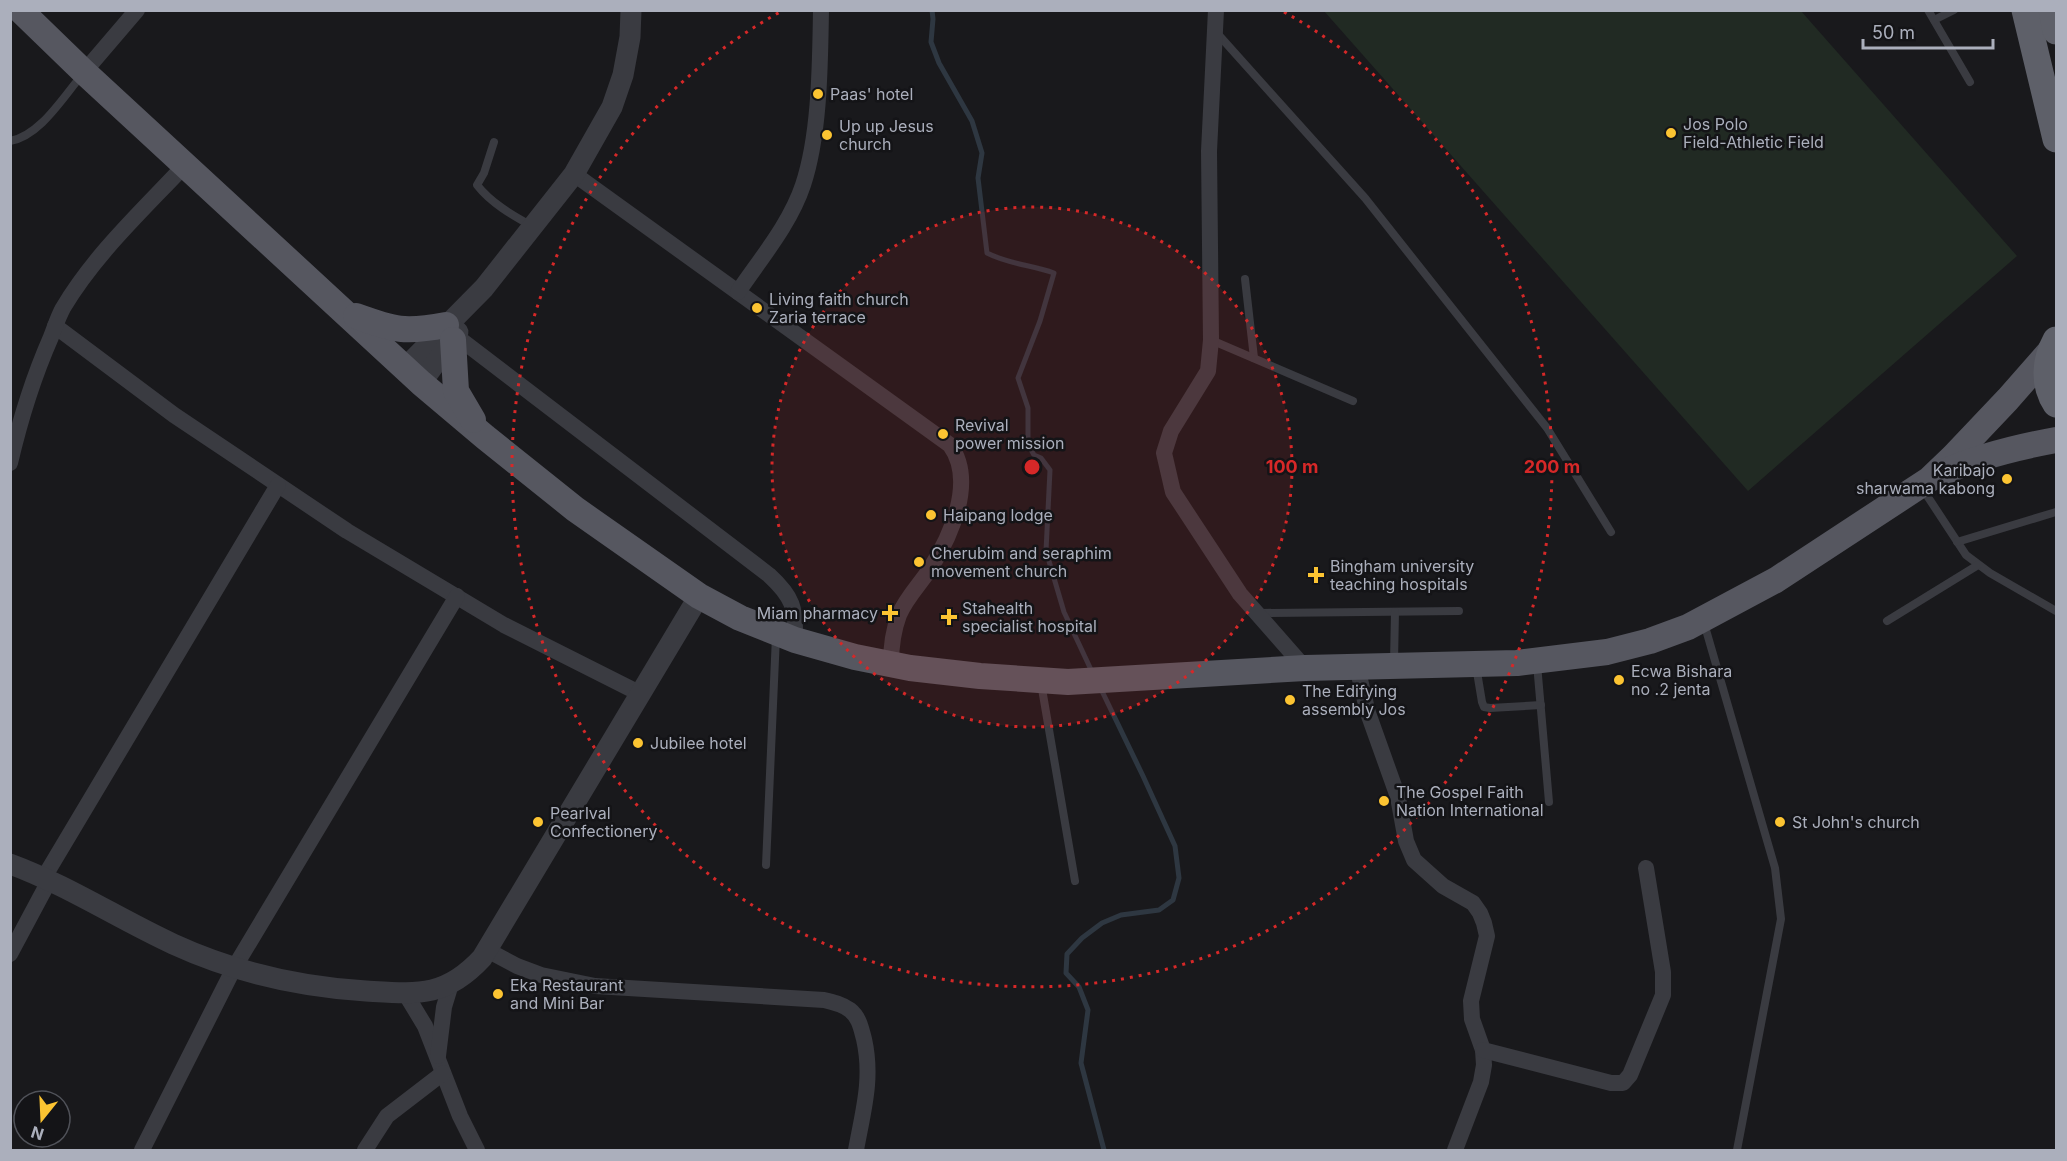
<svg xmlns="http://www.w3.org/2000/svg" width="2067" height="1161" font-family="Inter,sans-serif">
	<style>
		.green { fill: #212a23 }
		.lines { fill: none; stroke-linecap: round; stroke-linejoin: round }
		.stream { stroke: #2e3741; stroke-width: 5 }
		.service { stroke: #3a3b41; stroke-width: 8 }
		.minor { stroke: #3a3b41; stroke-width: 16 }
		.tertiary { stroke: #3a3b41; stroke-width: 21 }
		.primary { stroke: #565760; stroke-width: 26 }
		.trunk { stroke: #5e6069; stroke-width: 27 }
		.ring { fill: none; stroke: #d62828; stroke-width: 3; stroke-dasharray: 3 6 }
		.poi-dot { fill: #fcc432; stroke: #141417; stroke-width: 2 }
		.labels { text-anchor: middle; stroke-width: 5; stroke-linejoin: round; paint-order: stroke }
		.poi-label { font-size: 16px; fill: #abafbc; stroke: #141417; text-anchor: start }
		.centre { fill: #d62828; stroke: #141417; stroke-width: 3 }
		.ring-label { font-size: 18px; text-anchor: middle; font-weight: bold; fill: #d62828; stroke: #141417; stroke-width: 5; stroke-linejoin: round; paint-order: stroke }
	</style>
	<rect width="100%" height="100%" fill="#19191c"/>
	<!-- green -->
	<polygon class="green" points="1324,11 1801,11 2017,256 1748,491"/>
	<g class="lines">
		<!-- stream -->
		<g class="stream">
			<path d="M932,10L933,19L931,42L939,63L972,121L982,153L978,178L987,253C1008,264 1032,265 1054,273L1040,321L1018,378L1028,408V444L1034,455L1041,458L1050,470L1046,551L1064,612L1093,674"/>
			<polyline points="1100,687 1143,776 1175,846 1179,878 1173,900 1159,910 1121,915 1102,923 1082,938 1067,954 1066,973 1079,987 1088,1010 1081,1063 1104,1150"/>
		</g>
		<!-- service -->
		<g class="service">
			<polyline points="1928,10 1970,82"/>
			<polyline points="1934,20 1954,10"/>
			<polyline points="1216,32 1365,198 1547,428 1611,532"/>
			<path d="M10,141C40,136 63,97 82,75"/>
			<path d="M494,142L484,173L477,185C491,203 512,215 532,226"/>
			<polyline points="1245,279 1254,358"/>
			<polyline points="1211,340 1353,401"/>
			<polyline points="1922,488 1966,555 1990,573 2056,611"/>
			<polyline points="1957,542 2056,512"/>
			<polyline points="1259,613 1459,611"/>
			<polyline points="1887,621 1978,565"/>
			<polyline points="1704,623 1775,868 1781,919 1737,1150"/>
			<polyline points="1394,662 1395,612"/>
			<polyline points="1537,664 1549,802"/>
			<polyline points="1476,666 1482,702 1484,707 1490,708 1541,705"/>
			<polyline points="1041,683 1075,881"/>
			<polyline points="766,865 776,636"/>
		</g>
		<!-- minor -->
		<g class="minor">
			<polyline points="1216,10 1209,151 1211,340 1208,371 1171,431 1164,453 1173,492 1240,594 1305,668"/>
			<polyline points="84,72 137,10"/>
			<path d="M574,174L950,445C976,481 951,536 930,569C920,584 906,598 899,615C893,631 891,647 891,664"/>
			<path d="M738,292C761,258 790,224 803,185C820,134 820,64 821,10"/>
			<polyline points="55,326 174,415 347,531 504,625 641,694"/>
			<path d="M456,336L769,575C793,597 796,608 795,640"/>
			<path d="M10,463C20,420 33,378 51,337C55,327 58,317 63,308C95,254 143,210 185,165"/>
			<polyline points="1357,667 1368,713 1398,797 1406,841 1414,860 1443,886 1473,903 1480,913 1484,923 1487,936 1471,1001 1472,1019 1483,1050 1484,1065 1481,1082 1455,1150"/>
			<polyline points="43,879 278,485"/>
			<path d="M487,950L517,966L541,975L595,986L824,1000C833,1002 842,1004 850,1010C859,1017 861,1028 864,1039C873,1079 863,1111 856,1150"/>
			<polyline points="10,954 49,881"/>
			<polyline points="405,993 425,1026 460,1116 477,1150"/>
			<polyline points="1483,1050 1611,1083 1623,1083 1630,1075 1663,995 1663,972 1646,868"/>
			<polyline points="438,1056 444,1007 451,984"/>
			<polyline points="142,1150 234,968 457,596"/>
			<polyline points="365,1150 387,1116 443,1073"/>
		</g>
		<!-- tertiary -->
		<g class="tertiary">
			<polyline points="406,367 484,288 574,174 612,107 623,75 630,37 631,10"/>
			<polyline points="421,383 458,332"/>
			<path d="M10,864C67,885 119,919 173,944C234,972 300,987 366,991C417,994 445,998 482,958L699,596"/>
		</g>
		<!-- primary -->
		<g class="primary">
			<polyline points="20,10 84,72 421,383 485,437 575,509 699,596 740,618 795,640 855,657 910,668 980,676 1068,682 1305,668 1517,663 1607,652 1650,641 1688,627 1776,580 1930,479 1953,457 2008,399 2051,350"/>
			<path d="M356,316C395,330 404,333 446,325"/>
			<polyline points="453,340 456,391 473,420"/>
			<path d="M1944,472C1980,456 2018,447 2056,440"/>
		</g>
		<!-- trunk -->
		<g class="trunk">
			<polyline points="2025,10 2056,139"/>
			<polyline points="2052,10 2056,31"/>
			<path d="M2056,340C2045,360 2043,384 2056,404"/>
		</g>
	</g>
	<!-- distance rings -->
	<circle cx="1032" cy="467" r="260" fill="#d62828" fill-opacity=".12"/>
	<g class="ring">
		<circle cx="1032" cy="467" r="260"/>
		<path d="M1284 12A520 520 0 1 1 780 12"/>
	</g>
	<!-- markers -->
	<g class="poi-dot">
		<circle cx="818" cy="94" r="6"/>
		<circle cx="1671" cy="133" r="6"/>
		<circle cx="827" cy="135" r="6"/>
		<circle cx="757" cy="308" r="6"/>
		<circle cx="943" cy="434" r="6"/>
		<circle cx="2007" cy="479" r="6"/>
		<circle cx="931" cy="515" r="6"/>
		<circle cx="919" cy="562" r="6"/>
		<path d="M1313 566h6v6h6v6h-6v6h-6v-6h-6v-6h6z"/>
		<path d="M887 604h6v6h6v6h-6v6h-6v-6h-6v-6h6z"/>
		<path d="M946 608h6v6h6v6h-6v6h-6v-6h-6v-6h6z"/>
		<circle cx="1619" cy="680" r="6"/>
		<circle cx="1290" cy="700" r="6"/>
		<circle cx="638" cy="743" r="6"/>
		<circle cx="1384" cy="801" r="6"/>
		<circle cx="538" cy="822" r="6"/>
		<circle cx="1780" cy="822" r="6"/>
		<circle cx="498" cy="994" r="6"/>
	</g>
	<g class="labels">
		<!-- poi labels -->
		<g class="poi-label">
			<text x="830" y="100">Paas' hotel</text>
			<text x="1683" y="130">Jos Polo<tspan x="1683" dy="18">Field-Athletic Field</tspan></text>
			<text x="839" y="132">Up up Jesus<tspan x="839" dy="18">church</tspan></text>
			<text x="769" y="305">Living faith church<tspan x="769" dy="18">Zaria terrace</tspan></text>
			<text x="955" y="431">Revival<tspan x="955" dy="18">power mission</tspan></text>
			<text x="1995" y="476" text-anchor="end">Karibajo<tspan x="1995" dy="18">sharwama kabong</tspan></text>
			<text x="943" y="521">Haipang lodge</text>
			<text x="931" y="559">Cherubim and seraphim<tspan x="931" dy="18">movement church</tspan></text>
			<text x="1330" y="572">Bingham university<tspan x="1330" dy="18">teaching hospitals</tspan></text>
			<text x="962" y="614">Stahealth<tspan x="962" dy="18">specialist hospital</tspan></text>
			<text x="878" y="619" text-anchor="end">Miam pharmacy</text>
			<text x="1631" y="677">Ecwa Bishara<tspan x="1631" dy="18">no .2 jenta</tspan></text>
			<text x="1302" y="697">The Edifying<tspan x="1302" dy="18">assembly Jos</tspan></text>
			<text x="650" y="749">Jubilee hotel</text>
			<text x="1396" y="798">The Gospel Faith<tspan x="1396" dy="18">Nation International</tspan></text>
			<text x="550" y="819">Pearlval<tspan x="550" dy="18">Confectionery</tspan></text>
			<text x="1792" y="828">St John's church</text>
			<text x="510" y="991">Eka Restaurant<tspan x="510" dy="18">and Mini Bar</tspan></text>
		</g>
	</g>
	<circle cx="1032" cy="467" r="9" class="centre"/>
	<g class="ring-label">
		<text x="1292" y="473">100 m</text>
		<text x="1552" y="473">200 m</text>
	</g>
	<!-- border -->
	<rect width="2067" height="1161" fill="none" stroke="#abafbc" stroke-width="24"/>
	<!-- north arrow -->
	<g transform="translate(42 1119) rotate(198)"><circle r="28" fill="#141417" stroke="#505259" stroke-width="1.5"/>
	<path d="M0-4.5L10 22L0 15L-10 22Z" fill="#fcc432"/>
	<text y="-9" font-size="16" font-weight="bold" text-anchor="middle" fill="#abafbc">N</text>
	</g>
	<!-- scale -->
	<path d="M1863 39v9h130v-9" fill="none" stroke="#abafbc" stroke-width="3"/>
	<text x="1872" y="39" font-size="18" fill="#abafbc" stroke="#141417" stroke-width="4.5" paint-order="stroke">50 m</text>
</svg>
